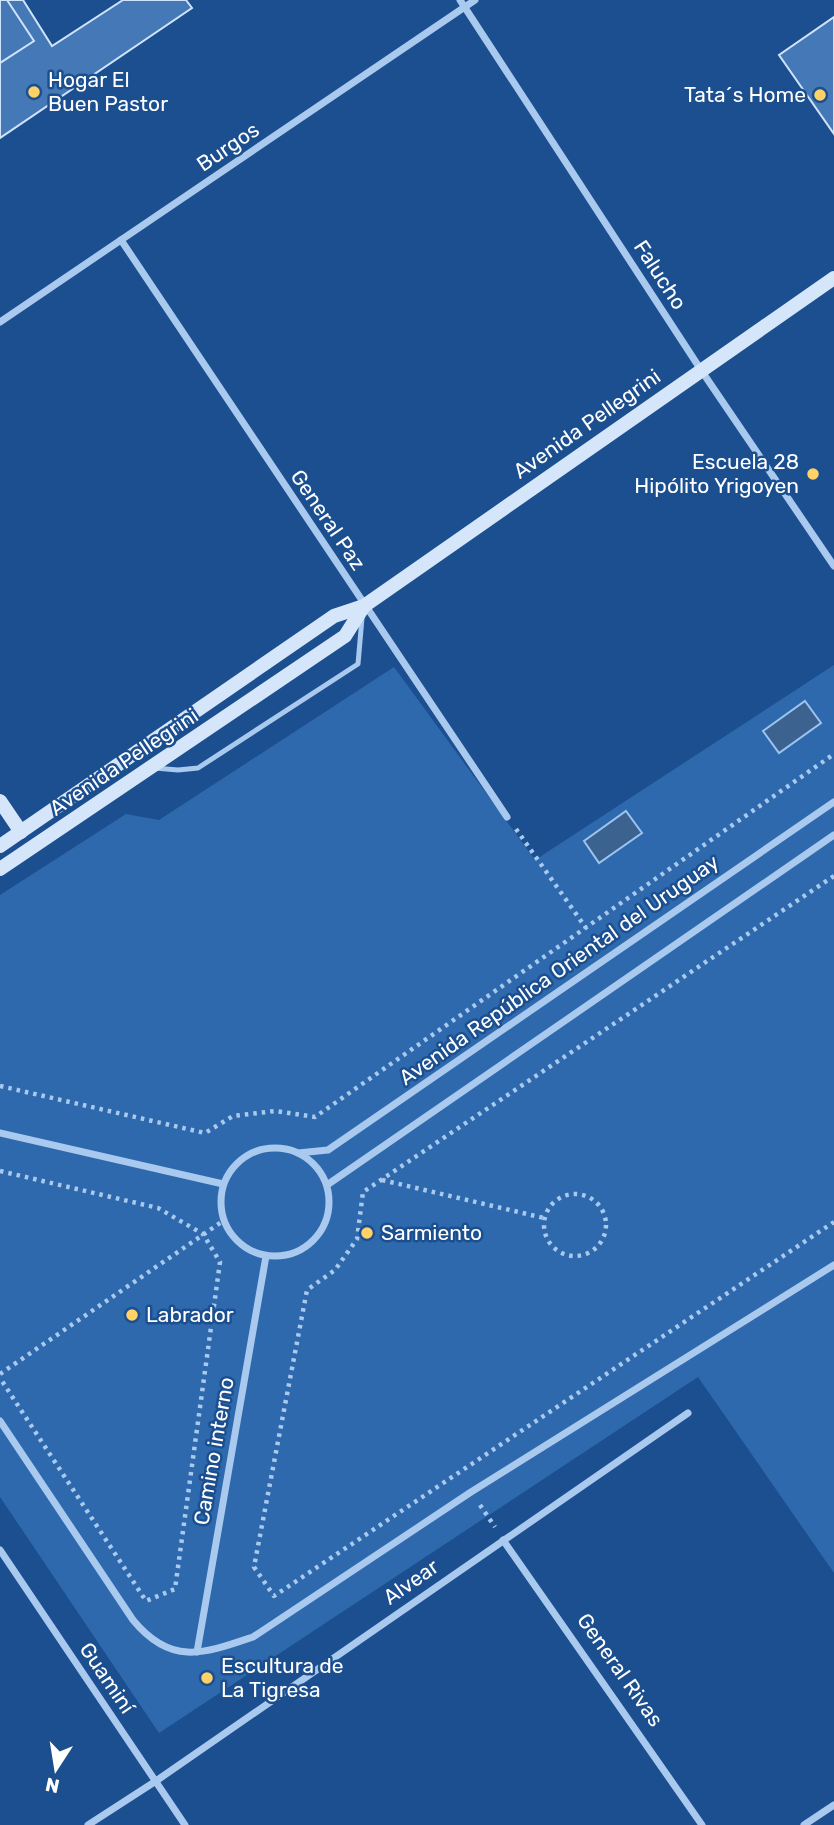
<svg xmlns="http://www.w3.org/2000/svg" width="834" height="1825" font-family="Rubik,sans-serif">
	<style>
		.green { fill: #2e69ad }
		.water { fill: #3c6290; stroke: #9cc4f0; stroke-width: 2 }
		.building { fill: #4478b7; stroke: #cfe3fa; stroke-width: 2 }
		.lines { fill: none; stroke-linecap: round; stroke-linejoin: round }
		.path { stroke: #a9c9ee; stroke-width: 4.5; stroke-dasharray: 3.5 5; stroke-linecap: butt }
		.service { stroke: #a9c9ee; stroke-width: 5 }
		.minor { stroke: #a9c9ee; stroke-width: 7 }
		.secondary { stroke: #d6e6fa; stroke-width: 14 }
		.poi-dot { fill: #ffd166; stroke: #1b4f8f; stroke-width: 2.5 }
		.labels { text-anchor: middle; stroke-width: 5; stroke-linejoin: round; paint-order: stroke }
		.poi-label { font-size: 21px; fill: #fff; stroke: #1b4f8f; text-anchor: start }
		.street-label { font-size: 21px; fill: #fff; stroke: #1b4f8f }
	</style>
	<rect width="100%" height="100%" fill="#1b4f8f"/>
	<!-- green -->
	<polygon class="green" points="834,665 834,1573 698,1377 159,1733 0,1497 0,895 126,814 159,820 394,667 535,860"/>
	<!-- water -->
	<g class="water">
		<polygon points="805,701 821,723 779,753 763,731"/>
		<polygon points="626,811 642,833 599,863 584,841"/>
	</g>
	<!-- building -->
	<g class="building">
		<polygon points="0,0 23,0 52,46 123,0 186,0 192,8 0,138"/>
		<polygon points="0,0 7,0 34,41 0,63"/>
		<polygon points="834,17 834,134 779,55"/>
	</g>
	<g class="lines">
		<!-- path -->
		<g class="path">
			<polyline points="516,829 586,928"/>
			<polyline points="834,876 363,1192 357,1239 335,1270 307,1290 254,1567 274,1596 834,1222"/>
			<polyline points="0,1086 205,1133 233,1116 275,1111 315,1117 834,754"/>
			<polyline points="0,1171 158,1208 203,1234 220,1262 175,1589 146,1601 0,1378"/>
			<polyline points="382,1180 544,1218"/>
			<circle cx="575" cy="1225" r="31"/>
			<polyline points="0,1374 223,1221"/>
			<polyline points="480,1505 495,1527"/>
		</g>
		<!-- service -->
		<polyline class="service" points="155,768 178,770 198,768 358,664 362,618"/>
		<!-- minor -->
		<g class="minor">
			<polyline points="460,0 701,370 834,566"/>
			<polyline points="121,240 507,817"/>
			<polyline points="0,322 475,0"/>
			<polyline points="0,1133 223,1184"/>
			<circle cx="275" cy="1202" r="54"/>
			<polyline points="298,1153 328,1150 834,802"/>
			<polyline points="327,1185 834,835"/>
			<path d="M0,1421L133,1620C171,1666 203,1654 253,1637L471,1492L834,1265"/>
			<polyline points="503,1540 702,1825"/>
			<polyline points="0,1550 185,1825"/>
			<polyline points="197,1652 266,1256"/>
			<polyline points="88,1825 156,1781 688,1413"/>
			<polyline points="804,1825 834,1805"/>
		</g>
		<!-- secondary -->
		<g class="secondary">
			<polyline points="0,801 21,832"/>
			<polyline points="0,846 334,616 364,606 834,278"/>
			<polyline points="0,869 345,636 364,606"/>
		</g>
	</g>
	<!-- markers -->
	<g class="poi-dot">
		<circle cx="34" cy="92" r="7"/>
		<circle cx="820" cy="95" r="7"/>
		<circle cx="813" cy="474" r="7"/>
		<circle cx="367" cy="1233" r="7"/>
		<circle cx="132" cy="1315" r="7"/>
		<circle cx="207" cy="1678" r="7"/>
	</g>
	<g class="labels">
		<!-- poi labels -->
		<g class="poi-label">
			<text x="48" y="87">Hogar El<tspan x="48" dy="24">Buen Pastor</tspan></text>
			<text x="806" y="102" text-anchor="end">Tata´s Home</text>
			<text x="799" y="469" text-anchor="end">Escuela 28<tspan x="799" dy="24">Hipólito Yrigoyen</tspan></text>
			<text x="381" y="1240">Sarmiento</text>
			<text x="146" y="1322">Labrador</text>
			<text x="221" y="1673">Escultura de<tspan x="221" dy="24">La Tigresa</tspan></text>
		</g>
		<!-- street labels -->
		<g class="street-label">
			<text transform="translate(228 147) rotate(-34)" y="7">Burgos</text>
			<text transform="translate(660 275) rotate(57)" y="7">Falucho</text>
			<text transform="translate(587 424) rotate(-35)" y="7">Avenida Pellegrini</text>
			<text transform="translate(328 520) rotate(56)" y="7">General Paz</text>
			<text transform="translate(124 762) rotate(-34)" y="7">Avenida Pellegrini</text>
			<text transform="translate(559 970) rotate(-35)" y="7">Avenida República Oriental del Uruguay</text>
			<text transform="translate(214 1451) rotate(-80)" y="7">Camino interno</text>
			<text transform="translate(411 1582) rotate(-35)" y="7">Alvear</text>
			<text transform="translate(620 1670) rotate(55)" y="7">General Rivas</text>
			<text transform="translate(107 1678) rotate(56)" y="7">Guaminí</text>
		</g>
	</g>
	<!-- north arrow -->
	<g transform="translate(56 1769) rotate(192)" stroke="#1b4f8f" stroke-width="5" paint-order="stroke">
	<path d="M0-5L12 26L0 18L-12 26Z" fill="#ffffff"/>
	<text y="-10" font-size="19" font-weight="bold" text-anchor="middle" fill="#ffffff">N</text>
	</g>
</svg>
